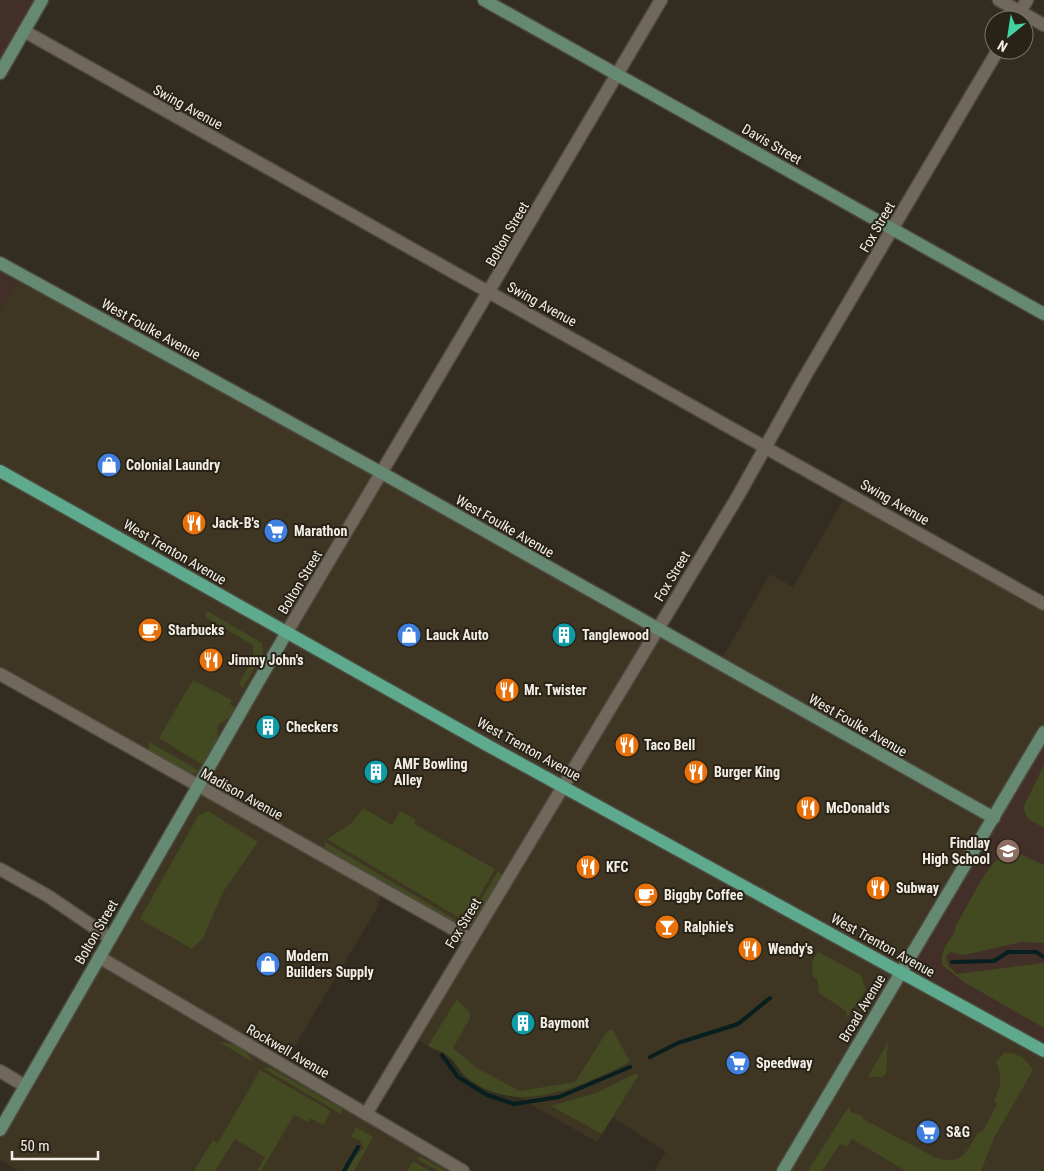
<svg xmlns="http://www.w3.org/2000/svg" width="1044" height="1171" font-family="'Roboto Condensed',sans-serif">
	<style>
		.built { fill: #3e3623 }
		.education { fill: #423028 }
		.green { fill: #434a21 }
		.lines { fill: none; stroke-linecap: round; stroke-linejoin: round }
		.stream { stroke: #071f1f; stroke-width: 4 }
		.street-casing { stroke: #4e493e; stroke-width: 15 }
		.secondary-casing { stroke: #4e493e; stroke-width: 15 }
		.primary-casing { stroke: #4e493e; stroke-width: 15 }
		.street { stroke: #70695b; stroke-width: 12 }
		.secondary { stroke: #668974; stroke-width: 12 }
		.primary { stroke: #5daa8e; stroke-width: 12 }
		.labels { text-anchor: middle; stroke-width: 4; stroke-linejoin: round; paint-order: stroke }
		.street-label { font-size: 14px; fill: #f2eee6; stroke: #292317 }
		.poi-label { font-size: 14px; font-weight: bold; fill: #f2eee6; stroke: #292317; text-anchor: start }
	</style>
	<rect width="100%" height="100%" fill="#322d20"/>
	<!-- built -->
	<polygon class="built" points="21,275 719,664 770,574 793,587 848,492 1044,604 1044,1171 654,1171 666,1152 613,1117 597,1142 412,1037 471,939 383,890 375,912 296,1044 285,1067 463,1171 19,1171 0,1160 0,1130 198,786 0,668 0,312"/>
	<!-- education -->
	<g class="education">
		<polygon points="0,0 43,0 0,73"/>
		<polygon points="0,263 21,275 0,312"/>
		<polygon points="1044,730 1044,1051 901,972"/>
	</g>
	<!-- green -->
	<g class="green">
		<polygon points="207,611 262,643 263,653 243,688 239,684 253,658 253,645 207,618 205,614"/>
		<polygon points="193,680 232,700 230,704 235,709 230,717 218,725 217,740 203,765 159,738"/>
		<path d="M149,742L201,772C183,780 163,760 149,751Z"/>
		<polygon points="1044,765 1044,828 1028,819 1023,808"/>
		<polygon points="363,808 392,825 400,811 416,820 414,824 495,869 465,921 327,839 352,823"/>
		<polygon points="208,811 258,842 223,892 203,938 192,949 140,919 198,816"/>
		<polygon points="325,842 463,924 461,926 329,852 325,848"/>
		<path d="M1013,851L1044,865V943L1021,942L964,955L950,952L946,957L948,965L957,974L1044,963V1028L964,982L942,965C940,945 952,943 956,926C965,911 985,868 998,859C1003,855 1008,856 1013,855Z"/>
		<polygon points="498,871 502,876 501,880 471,927 464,928"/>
		<path d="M818,952L861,975L866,990L847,1018L846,1011L819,993L817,978H814C811,969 811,960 818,952Z"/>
		<polygon points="870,992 873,992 868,1005 854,1015"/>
		<path d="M457,999L470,1013V1018L453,1048L477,1068L520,1091L575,1082L608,1030H613L630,1062C580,1086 523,1116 471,1081C460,1074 455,1060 445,1053C440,1050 433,1049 428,1046Z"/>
		<path d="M219,1042C233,1043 247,1049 253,1062Z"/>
		<polygon points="888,1042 886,1074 882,1077 868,1077"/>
		<path d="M1004,1053C1018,1052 1026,1059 1033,1070L994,1138L981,1171H906L852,1139L847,1147L840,1144L822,1171H808L849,1106L851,1112L862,1116L863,1119L936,1158C962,1166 967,1152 978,1132L983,1131L997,1104L994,1101C1002,1086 1002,1078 996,1062Z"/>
		<polygon points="263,1068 271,1068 342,1109 341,1114"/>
		<polygon points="260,1070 331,1111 323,1125 310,1118 308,1122 294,1115 261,1171 257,1171 265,1157 235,1139 215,1171 194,1171 213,1140 218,1143"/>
		<polygon points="637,1073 638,1076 602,1134 551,1106 596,1093"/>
		<polygon points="356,1127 373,1137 354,1171 347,1171 355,1157 364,1147 359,1140 351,1137"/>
		<polygon points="421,1157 446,1171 438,1171 417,1159"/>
		<polygon points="413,1161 430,1171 407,1171"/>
	</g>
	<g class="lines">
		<!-- stream -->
		<g class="stream">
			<polyline points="952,962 994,961 1008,952 1036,952 1044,957"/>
			<polyline points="442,1055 458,1077 487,1095 514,1104 559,1097 630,1067"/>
			<polyline points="650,1057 678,1043 738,1024 770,998"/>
			<polyline points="344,1171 358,1147"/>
		</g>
		<defs>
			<g id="street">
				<polyline points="999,0 1044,25"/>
				<polyline points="1015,20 1027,0"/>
				<polyline points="24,31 1044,604"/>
				<polyline points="287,632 661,0"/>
				<polyline points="0,674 471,939"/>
				<polyline points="0,869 48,896 110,938"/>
				<polyline points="99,957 463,1171"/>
				<polyline points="0,1071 25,1086"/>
				<polyline points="366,1114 738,496 804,378 998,50"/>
			</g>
			<g id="secondary">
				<polyline points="484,0 1044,314"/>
				<polyline points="0,73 42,0"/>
				<polyline points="0,263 382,473 994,818"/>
				<polyline points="0,1130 287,632"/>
				<polyline points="783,1171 1044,732"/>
			</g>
			<polyline id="primary" points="0,471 485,744 1044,1051"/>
		</defs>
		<!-- street casing -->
		<use href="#street" class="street-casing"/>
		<!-- secondary casing -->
		<use href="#secondary" class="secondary-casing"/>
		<!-- primary casing -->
		<use href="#primary" class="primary-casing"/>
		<!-- street -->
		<use href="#street" class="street"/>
		<!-- secondary -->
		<use href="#secondary" class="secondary"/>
		<!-- primary -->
		<use href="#primary" class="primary"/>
	</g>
	<!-- icons -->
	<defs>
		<symbol id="shop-disc" viewBox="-11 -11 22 22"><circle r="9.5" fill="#3f7fe0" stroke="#292317"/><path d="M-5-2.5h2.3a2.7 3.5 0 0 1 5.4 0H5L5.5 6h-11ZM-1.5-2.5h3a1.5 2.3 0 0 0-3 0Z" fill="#fff"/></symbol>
		<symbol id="restaurant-disc" viewBox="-11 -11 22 22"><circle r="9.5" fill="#e8710a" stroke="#292317"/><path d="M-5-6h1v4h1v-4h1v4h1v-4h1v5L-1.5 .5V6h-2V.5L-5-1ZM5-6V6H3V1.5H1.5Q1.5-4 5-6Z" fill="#fff"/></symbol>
		<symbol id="supermarket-disc" viewBox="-11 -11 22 22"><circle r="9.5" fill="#3f7fe0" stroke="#292317"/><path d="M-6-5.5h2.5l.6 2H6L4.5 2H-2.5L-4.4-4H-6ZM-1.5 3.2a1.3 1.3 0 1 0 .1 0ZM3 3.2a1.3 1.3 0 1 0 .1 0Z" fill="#fff"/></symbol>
		<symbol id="cafe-disc" viewBox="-11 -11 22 22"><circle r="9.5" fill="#e8710a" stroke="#292317"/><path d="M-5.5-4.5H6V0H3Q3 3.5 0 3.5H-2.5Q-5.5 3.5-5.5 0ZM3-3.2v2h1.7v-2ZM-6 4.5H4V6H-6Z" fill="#fff"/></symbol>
		<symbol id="building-disc" viewBox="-11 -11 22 22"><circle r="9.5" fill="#0f9aa8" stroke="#292317"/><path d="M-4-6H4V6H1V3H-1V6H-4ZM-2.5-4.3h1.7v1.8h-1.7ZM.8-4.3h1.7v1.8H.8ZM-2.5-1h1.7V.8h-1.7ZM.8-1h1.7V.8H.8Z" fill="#fff"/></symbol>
		<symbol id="school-disc" viewBox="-11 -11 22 22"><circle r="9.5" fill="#8d6e63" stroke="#292317"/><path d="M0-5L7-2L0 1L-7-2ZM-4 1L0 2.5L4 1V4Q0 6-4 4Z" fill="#fff"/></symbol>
		<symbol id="bar-disc" viewBox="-11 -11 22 22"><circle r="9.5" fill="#e8710a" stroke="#292317"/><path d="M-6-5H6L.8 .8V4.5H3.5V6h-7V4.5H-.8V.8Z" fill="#fff"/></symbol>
	</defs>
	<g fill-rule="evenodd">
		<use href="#shop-disc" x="95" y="451" width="28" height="28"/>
		<use href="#restaurant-disc" x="180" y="509" width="28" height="28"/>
		<use href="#supermarket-disc" x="262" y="517" width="28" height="28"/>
		<use href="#cafe-disc" x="136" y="616" width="28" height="28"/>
		<use href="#shop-disc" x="395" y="621" width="28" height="28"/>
		<use href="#building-disc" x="550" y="621" width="28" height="28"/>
		<use href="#restaurant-disc" x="197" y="646" width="28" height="28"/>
		<use href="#restaurant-disc" x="493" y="676" width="28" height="28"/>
		<use href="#building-disc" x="254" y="713" width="28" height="28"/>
		<use href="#restaurant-disc" x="613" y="731" width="28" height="28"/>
		<use href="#building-disc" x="362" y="758" width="28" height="28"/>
		<use href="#restaurant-disc" x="682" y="758" width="28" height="28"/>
		<use href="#restaurant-disc" x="794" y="794" width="28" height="28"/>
		<use href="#school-disc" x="994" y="837" width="28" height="28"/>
		<use href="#restaurant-disc" x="574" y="853" width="28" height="28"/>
		<use href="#restaurant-disc" x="864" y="874" width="28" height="28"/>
		<use href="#cafe-disc" x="632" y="881" width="28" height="28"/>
		<use href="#bar-disc" x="653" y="913" width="28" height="28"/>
		<use href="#restaurant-disc" x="736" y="935" width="28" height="28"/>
		<use href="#shop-disc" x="254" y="950" width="28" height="28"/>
		<use href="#building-disc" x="509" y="1009" width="28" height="28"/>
		<use href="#supermarket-disc" x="724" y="1049" width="28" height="28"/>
		<use href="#supermarket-disc" x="914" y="1118" width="28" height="28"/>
	</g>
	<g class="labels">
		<!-- street labels -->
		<g class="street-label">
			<text transform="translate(188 107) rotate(29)" y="5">Swing Avenue</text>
			<text transform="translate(772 144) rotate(30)" y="5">Davis Street</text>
			<text transform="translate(877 227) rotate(-60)" y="5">Fox Street</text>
			<text transform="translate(507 234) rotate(-60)" y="5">Bolton Street</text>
			<text transform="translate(542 304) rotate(29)" y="5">Swing Avenue</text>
			<text transform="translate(151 329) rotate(29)" y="5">West Foulke Avenue</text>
			<text transform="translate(895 502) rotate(30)" y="5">Swing Avenue</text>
			<text transform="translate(505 526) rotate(30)" y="5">West Foulke Avenue</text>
			<text transform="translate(175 552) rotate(30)" y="5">West Trenton Avenue</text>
			<text transform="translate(672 576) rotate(-59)" y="5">Fox Street</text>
			<text transform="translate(300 582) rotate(-59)" y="5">Bolton Street</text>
			<text transform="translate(858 725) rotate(30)" y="5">West Foulke Avenue</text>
			<text transform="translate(529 749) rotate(29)" y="5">West Trenton Avenue</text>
			<text transform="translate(242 794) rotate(29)" y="5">Madison Avenue</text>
			<text transform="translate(463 923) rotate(-59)" y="5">Fox Street</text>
			<text transform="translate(96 932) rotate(-60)" y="5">Bolton Street</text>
			<text transform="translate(883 945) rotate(29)" y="5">West Trenton Avenue</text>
			<text transform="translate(862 1008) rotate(-59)" y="5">Broad Avenue</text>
			<text transform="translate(288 1051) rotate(30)" y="5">Rockwell Avenue</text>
		</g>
		<!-- poi labels -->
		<g class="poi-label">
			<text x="126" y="470">Colonial Laundry</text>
			<text x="212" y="528">Jack-B's</text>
			<text x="294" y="536">Marathon</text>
			<text x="168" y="635">Starbucks</text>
			<text x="426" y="640">Lauck Auto</text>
			<text x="582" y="640">Tanglewood</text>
			<text x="228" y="665">Jimmy John's</text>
			<text x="524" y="695">Mr. Twister</text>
			<text x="286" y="732">Checkers</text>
			<text x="644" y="750">Taco Bell</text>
			<text x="394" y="769">AMF Bowling<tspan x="394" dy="16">Alley</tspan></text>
			<text x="714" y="777">Burger King</text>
			<text x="826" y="813">McDonald's</text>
			<text x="990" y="848" text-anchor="end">Findlay<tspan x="990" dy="16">High School</tspan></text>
			<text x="606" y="872">KFC</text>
			<text x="896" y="893">Subway</text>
			<text x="664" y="900">Biggby Coffee</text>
			<text x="684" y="932">Ralphie's</text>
			<text x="768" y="954">Wendy's</text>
			<text x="286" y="961">Modern<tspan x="286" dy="16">Builders Supply</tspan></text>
			<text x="540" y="1028">Baymont</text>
			<text x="756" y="1068">Speedway</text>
			<text x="946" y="1137">S&amp;G</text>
		</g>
	</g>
	<!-- north arrow -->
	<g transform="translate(1009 35) rotate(210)"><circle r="24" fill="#292317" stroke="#79746a"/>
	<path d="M0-4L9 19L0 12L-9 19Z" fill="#41d4a1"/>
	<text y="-8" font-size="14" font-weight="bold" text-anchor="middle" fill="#f2eee6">N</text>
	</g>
	<!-- scale -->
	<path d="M12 1151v8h86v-8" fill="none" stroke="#f2eee6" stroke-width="2.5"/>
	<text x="20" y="1151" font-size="15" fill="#f2eee6" stroke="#292317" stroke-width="4" paint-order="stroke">50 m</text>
</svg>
